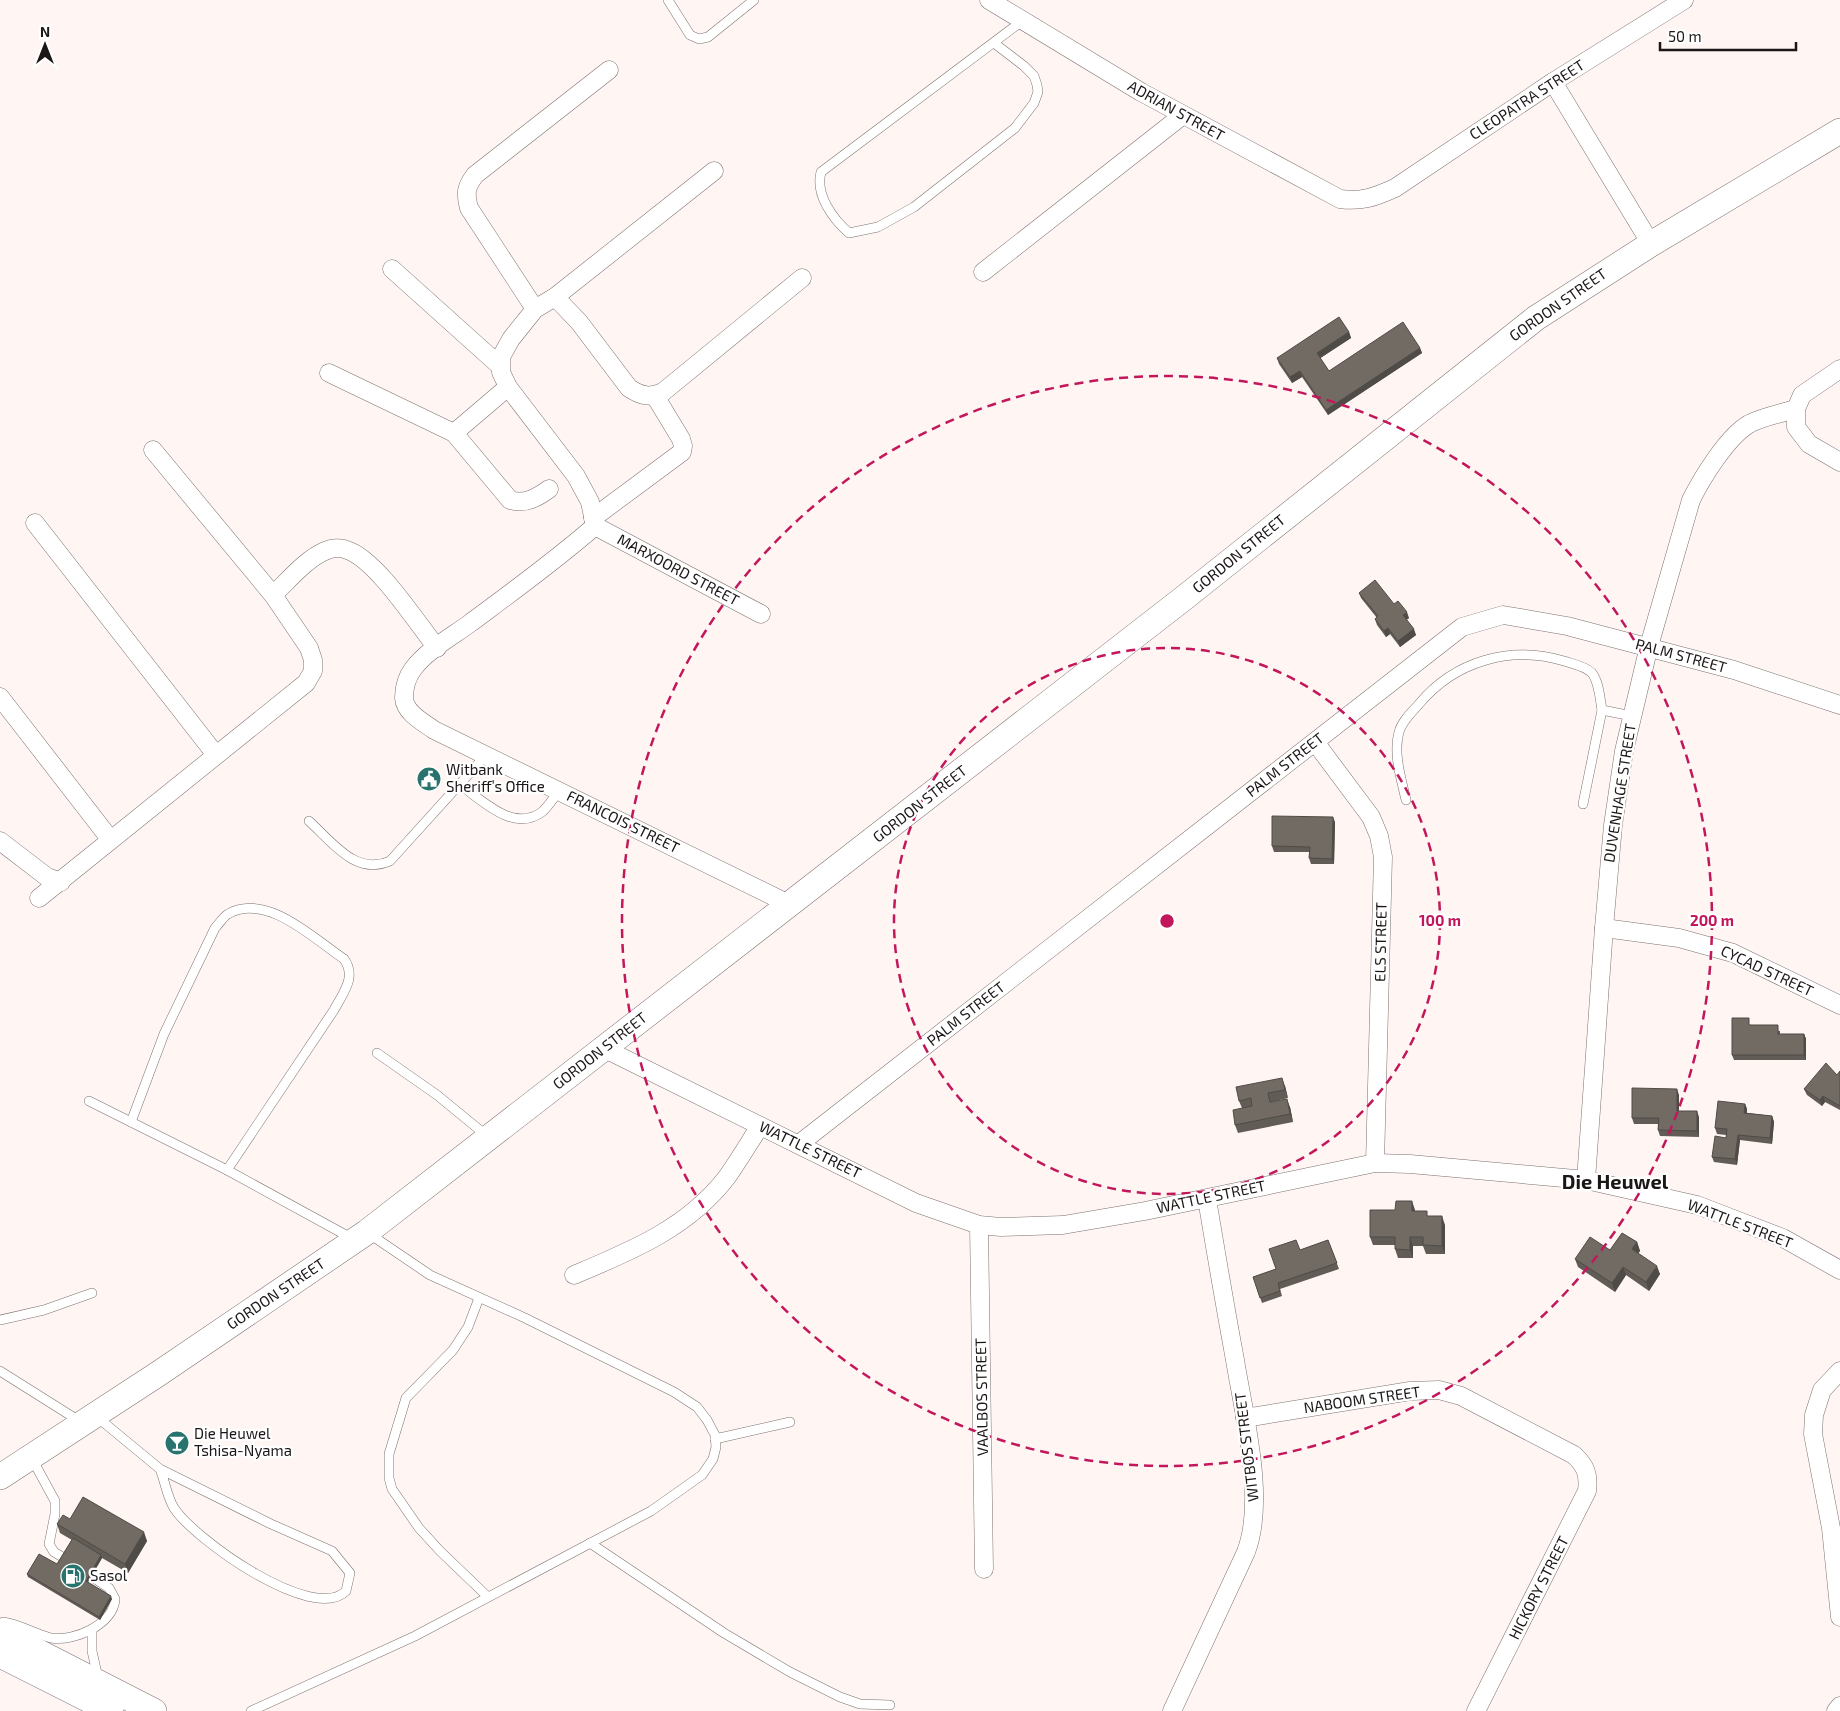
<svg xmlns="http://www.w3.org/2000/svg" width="1840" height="1711" font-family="'Exo 2',sans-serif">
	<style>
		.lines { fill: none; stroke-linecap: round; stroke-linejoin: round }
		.lane-casing { stroke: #7c726f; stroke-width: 10 }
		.street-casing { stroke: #7c726f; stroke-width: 19 }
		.secondary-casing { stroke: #7c726f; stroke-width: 26 }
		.lane { stroke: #fff; stroke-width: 9 }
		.street { stroke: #fff; stroke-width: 18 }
		.secondary { stroke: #fff; stroke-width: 25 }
		.wall { fill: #615c56 }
		.shaded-wall { fill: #4f4b46 }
		.building { fill: #716b64; stroke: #4f4b46 }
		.ring { fill: none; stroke: #c2185b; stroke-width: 2.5; stroke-dasharray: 9 6 }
		.labels { text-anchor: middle; stroke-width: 4.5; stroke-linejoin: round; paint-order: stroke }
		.street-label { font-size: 15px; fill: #1b1716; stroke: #fff }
		.poi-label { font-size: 15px; fill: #1b1716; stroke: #fff; text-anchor: start }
		.district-label { font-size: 20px; font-weight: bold; fill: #1b1716; stroke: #fff }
		.centre { fill: #c2185b; stroke: #fff; stroke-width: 2.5 }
		.ring-label { font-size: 15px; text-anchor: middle; font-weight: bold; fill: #c2185b; stroke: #fff; stroke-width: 4.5; stroke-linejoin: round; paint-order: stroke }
	</style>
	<rect width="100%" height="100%" fill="#fff5f3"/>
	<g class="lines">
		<defs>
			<g id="lane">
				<polyline points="668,0 690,35 699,39 708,37 754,0"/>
				<path d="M994,43L1024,66L1034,76L1037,85L1038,92L1034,103L1015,128L914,207L878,227L849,233C833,219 815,195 821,172L1022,21"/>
				<path d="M459,784C482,800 513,833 542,812C548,807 554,797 559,791"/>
				<path d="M1406,800C1401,778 1393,753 1399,732C1402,721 1412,712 1419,704C1455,661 1510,645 1564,661C1573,664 1585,666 1592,673C1599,682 1600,699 1602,710L1632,716"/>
				<polyline points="1583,804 1602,710"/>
				<path d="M309,821C333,843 356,876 390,861L486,755"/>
				<polyline points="377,1053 437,1095 487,1136"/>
				<polyline points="89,1101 227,1170 353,1239"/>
				<path d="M131,1122L164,1034L215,928C219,924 223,917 228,914C267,892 314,939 344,959C357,977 343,993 334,1010L227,1170"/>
				<polyline points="479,1298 468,1327 453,1350 406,1398 389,1454 389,1478 392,1489 419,1528 440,1551 488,1597"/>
				<polyline points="0,1320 44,1310 92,1293"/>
				<polyline points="0,1371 81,1422"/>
				<path d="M97,1417L160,1469L271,1524L332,1551L350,1573L346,1591C313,1624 194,1539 174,1508C167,1497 165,1481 160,1469"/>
				<polyline points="715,1439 790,1422"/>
				<polyline points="31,1457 55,1501 55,1514 49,1544 54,1552 64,1558"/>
				<polyline points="590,1543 724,1633 790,1672 840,1697 860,1704 890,1705"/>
				<path d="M3,1622C19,1624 35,1634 51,1638C74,1642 114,1624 115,1599L109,1588L91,1576"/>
				<polyline points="92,1629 92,1651 98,1678"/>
				<polyline points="251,1711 415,1636 651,1511 702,1475 713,1459 716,1447 715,1435 707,1420 697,1407 674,1392 525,1318 430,1275 368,1233"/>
			</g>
			<g id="street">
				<path d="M989,0L1141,92L1340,199C1362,202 1375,197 1395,188L1553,82L1684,0"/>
				<polyline points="1553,82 1651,244"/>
				<polyline points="392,269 500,366"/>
				<polyline points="983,272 1183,115"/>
				<path d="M555,297L579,322L629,388C641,396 650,398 663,392L802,278"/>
				<path d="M535,309L469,208C465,193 466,187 475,175L609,70"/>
				<polyline points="1840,369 1802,395 1796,409 1796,427 1809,444 1840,462"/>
				<polyline points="329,373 454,433 508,387"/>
				<path d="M454,433L510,500C525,505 538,497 549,489"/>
				<polyline points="593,518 682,452 683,446 681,439 655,396"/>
				<polyline points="35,523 216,755"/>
				<path d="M595,526C555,561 512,592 469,624C451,637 426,651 413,669C407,677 404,688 404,698C405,713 423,722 434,730L791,905"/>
				<polyline points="595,526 590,502 576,476 508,387 501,372 501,357 511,339 535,309 555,297 714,171"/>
				<polyline points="595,526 761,614"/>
				<path d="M273,595C288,581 306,559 325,551C332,548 341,547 347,550C376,559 417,623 437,648"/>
				<polyline points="0,697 110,839"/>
				<polyline points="1315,742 1371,817 1379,836 1383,857 1375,1163"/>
				<polyline points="0,841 47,877 61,882"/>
				<polyline points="39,898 306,683 313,671 313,660 309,648 273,595 153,450"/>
				<polyline points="1604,928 1679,938 1733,953 1840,1005"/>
				<polyline points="603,1048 916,1203 979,1225 1001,1227 1063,1225 1145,1211 1375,1163 1410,1164 1586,1180 1697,1205 1783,1238 1840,1270"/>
				<polyline points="799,1144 1462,627 1503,615 1567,626 1734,670 1840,705"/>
				<path d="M1586,1180L1604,928L1613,825L1624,751L1649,646L1691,500C1702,478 1727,437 1749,424C1762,417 1782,413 1796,409"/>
				<polyline points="979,1225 984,1569"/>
				<path d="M574,1275C631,1251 688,1228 727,1177C739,1160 749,1143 760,1126"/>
				<polyline points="1840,1371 1822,1390 1814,1415 1813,1434 1831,1528 1840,1617"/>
				<path d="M1245,1418L1410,1391L1439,1390L1461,1396L1574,1455C1586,1466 1589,1475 1587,1491L1476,1711"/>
				<path d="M1172,1711L1246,1552C1266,1499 1244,1416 1235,1360C1225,1306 1216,1253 1207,1199"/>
				<polyline points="1836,1711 1840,1706"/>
			</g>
			<g id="secondary">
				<polyline points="0,1477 158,1374 367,1232 1184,598 1536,318 1651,244 1840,131"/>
				<polyline points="0,1632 154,1711"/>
				<polyline points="0,1655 111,1711"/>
			</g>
		</defs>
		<!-- lane casing -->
		<use href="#lane" class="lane-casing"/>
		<!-- street casing -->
		<use href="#street" class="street-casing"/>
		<!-- secondary casing -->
		<use href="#secondary" class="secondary-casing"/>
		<!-- lane -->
		<use href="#lane" class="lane"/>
		<!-- street -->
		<use href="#street" class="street"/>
		<!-- secondary -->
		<use href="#secondary" class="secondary"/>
	</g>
	<!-- wall -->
	<g class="wall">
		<polygon points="1349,332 1351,338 1320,358 1329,371 1420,348 1422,353 1328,415 1302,377 1292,383 1279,364 1277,358"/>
		<polygon points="1359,593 1394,604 1409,618 1406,620 1416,635 1400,647 1390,634 1386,637 1377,625 1375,619 1377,618 1361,598"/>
		<polygon points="1335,822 1334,864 1311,864 1309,858 1309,852 1274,852 1272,846"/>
		<polygon points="1751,1024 1751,1025 1780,1031 1780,1034 1804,1034 1806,1039 1806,1060 1734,1060 1732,1055"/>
		<polygon points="1840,1071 1840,1110 1825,1102 1822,1106 1807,1095 1804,1089 1837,1075"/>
		<polygon points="1285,1086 1288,1098 1271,1102 1290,1107 1293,1122 1238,1133 1235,1125 1242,1108 1239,1101"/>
		<polygon points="1679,1095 1679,1111 1699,1117 1699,1137 1660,1136 1658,1130 1658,1124 1634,1124 1632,1118"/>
		<polygon points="1745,1104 1747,1109 1747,1113 1772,1116 1774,1122 1772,1144 1740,1140 1737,1165 1714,1162 1712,1157 1726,1138 1726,1135 1717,1134 1715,1128"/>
		<polygon points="1395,1210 1415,1210 1415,1211 1428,1216 1445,1225 1445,1254 1426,1254 1423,1246 1413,1246 1413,1258 1398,1258 1395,1249 1395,1245 1373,1245 1370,1237"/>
		<polygon points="1328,1240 1339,1269 1280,1289 1282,1296 1262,1303 1253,1277 1276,1269 1300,1250"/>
		<polygon points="1637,1242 1640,1251 1638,1253 1660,1274 1649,1291 1626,1275 1615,1292 1578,1267 1575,1259"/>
		<polygon points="70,1519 147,1541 128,1573 102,1558 88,1582 112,1599 100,1620 28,1577 27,1574 57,1564 72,1540 60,1533 57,1524"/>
	</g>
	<!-- shaded-wall -->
	<g class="shaded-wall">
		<polygon points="1349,332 1351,338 1319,359 1317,353"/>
		<polygon points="1420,348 1422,353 1328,415 1326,410"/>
		<polygon points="1300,371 1302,377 1292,383 1290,377"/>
		<polygon points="1407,612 1409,618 1405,621 1403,615"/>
		<polygon points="1388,628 1390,634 1386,637 1384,631"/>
		<polygon points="1414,629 1416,635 1400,647 1398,641"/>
		<polygon points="1333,817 1335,822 1334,864 1332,859"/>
		<polygon points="1804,1034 1806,1039 1806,1060 1804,1055"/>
		<polygon points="1282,1078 1285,1086 1288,1098 1285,1090"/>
		<polygon points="1677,1089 1679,1095 1679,1117 1677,1111"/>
		<polygon points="1823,1096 1825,1102 1822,1106 1820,1100"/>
		<polygon points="1287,1099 1290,1107 1293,1122 1290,1114"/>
		<polygon points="1745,1104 1747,1109 1746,1119 1744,1113"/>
		<polygon points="1697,1111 1699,1117 1699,1137 1697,1131"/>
		<polygon points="1772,1116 1774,1122 1772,1144 1770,1138"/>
		<polygon points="1738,1135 1740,1140 1737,1165 1735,1159"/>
		<polygon points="1412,1201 1415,1210 1415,1219 1412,1211"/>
		<polygon points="1442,1216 1445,1225 1445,1254 1442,1246"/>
		<polygon points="1410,1237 1413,1246 1413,1258 1410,1250"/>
		<polygon points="1637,1242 1640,1251 1635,1258 1632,1249"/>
		<polygon points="1657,1266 1660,1274 1649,1291 1646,1282"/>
		<polygon points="1623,1267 1626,1275 1615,1292 1612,1283"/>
		<polygon points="144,1532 147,1541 128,1573 125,1564"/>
		<polygon points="101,1555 102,1558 87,1584 86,1581"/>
		<polygon points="111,1596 112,1599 100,1620 99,1617"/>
	</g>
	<!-- building -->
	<g class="building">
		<polygon points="1339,317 1349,332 1317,353 1329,371 1403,322 1420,348 1326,410 1300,371 1290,377 1277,358"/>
		<polygon points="1375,580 1394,604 1398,601 1407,612 1403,615 1414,629 1398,641 1388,628 1384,631 1375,619 1378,616 1359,593"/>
		<polygon points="1272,816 1333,817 1332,859 1309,858 1310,847 1272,846"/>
		<polygon points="1732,1018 1749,1018 1749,1025 1778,1025 1778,1034 1804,1034 1804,1055 1732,1055"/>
		<polygon points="1826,1063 1837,1075 1840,1071 1840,1106 1823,1096 1820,1100 1804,1089"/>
		<polygon points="1282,1078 1285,1090 1268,1093 1270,1102 1287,1099 1290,1114 1235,1125 1233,1110 1252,1106 1251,1098 1239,1101 1236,1087"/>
		<polygon points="1632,1088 1677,1089 1677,1111 1697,1111 1697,1131 1658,1130 1659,1118 1632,1118"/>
		<polygon points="1718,1101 1745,1104 1744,1113 1772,1116 1770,1138 1738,1135 1735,1159 1712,1157 1715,1136 1726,1138 1727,1129 1715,1128"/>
		<polygon points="1396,1201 1412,1201 1412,1211 1427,1211 1427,1216 1442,1216 1442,1246 1423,1245 1423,1237 1410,1237 1410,1250 1395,1249 1395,1237 1370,1237 1370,1210 1395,1210"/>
		<polygon points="1622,1233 1637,1242 1632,1249 1657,1266 1646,1282 1623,1267 1612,1283 1575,1259 1590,1237 1610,1250"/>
		<polygon points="1296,1240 1300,1250 1328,1240 1337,1263 1278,1283 1280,1291 1260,1298 1253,1277 1276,1269 1269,1249"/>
		<polygon points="83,1497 144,1532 125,1564 57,1524 63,1515 70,1519"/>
		<polygon points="73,1538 101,1555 86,1581 111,1596 99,1617 27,1574 39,1554 57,1564"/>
	</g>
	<!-- distance rings -->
	<g class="ring">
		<circle cx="1167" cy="921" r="273"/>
		<circle cx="1167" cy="921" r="545"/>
	</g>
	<!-- icons -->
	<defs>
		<symbol id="civic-disc" viewBox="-11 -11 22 22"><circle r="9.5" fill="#29736f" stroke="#fff"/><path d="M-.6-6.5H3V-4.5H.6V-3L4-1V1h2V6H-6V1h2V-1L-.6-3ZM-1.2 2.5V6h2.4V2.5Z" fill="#fff"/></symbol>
		<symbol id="bar-disc" viewBox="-11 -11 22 22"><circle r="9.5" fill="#29736f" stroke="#fff"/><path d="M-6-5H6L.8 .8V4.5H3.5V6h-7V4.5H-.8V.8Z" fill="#fff"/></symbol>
		<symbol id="fuel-disc" viewBox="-11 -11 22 22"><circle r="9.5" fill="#29736f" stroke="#fff"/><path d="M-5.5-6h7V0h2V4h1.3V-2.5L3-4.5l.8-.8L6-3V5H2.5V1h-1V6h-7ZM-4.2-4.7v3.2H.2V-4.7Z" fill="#fff"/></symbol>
	</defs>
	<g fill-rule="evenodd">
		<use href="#civic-disc" x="415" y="765" width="28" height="28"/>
		<use href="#bar-disc" x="163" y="1429" width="28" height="28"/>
		<use href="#fuel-disc" x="59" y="1562" width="28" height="28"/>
	</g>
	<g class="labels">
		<!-- street labels -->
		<g class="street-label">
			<text transform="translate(1527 100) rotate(-33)" y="5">CLEOPATRA STREET</text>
			<text transform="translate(1176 111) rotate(29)" y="5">ADRIAN STREET</text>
			<text transform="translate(1558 305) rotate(-35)" y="5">GORDON STREET</text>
			<text transform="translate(1239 554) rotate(-39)" y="5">GORDON STREET</text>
			<text transform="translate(678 570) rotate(28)" y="5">MARXOORD STREET</text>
			<text transform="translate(1681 656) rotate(15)" y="5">PALM STREET</text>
			<text transform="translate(1285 765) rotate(-38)" y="5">PALM STREET</text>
			<text transform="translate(1620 793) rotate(-81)" y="5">DUVENHAGE STREET</text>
			<text transform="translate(920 804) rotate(-38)" y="5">GORDON STREET</text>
			<text transform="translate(623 822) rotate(26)" y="5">FRANCOIS STREET</text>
			<text transform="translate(1381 942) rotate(-89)" y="5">ELS STREET</text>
			<text transform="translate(1767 971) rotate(25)" y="5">CYCAD STREET</text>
			<text transform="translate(966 1014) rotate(-38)" y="5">PALM STREET</text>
			<text transform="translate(600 1051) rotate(-38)" y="5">GORDON STREET</text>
			<text transform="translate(810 1150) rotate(26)" y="5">WATTLE STREET</text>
			<text transform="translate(1211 1197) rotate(-12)" y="5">WATTLE STREET</text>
			<text transform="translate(1740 1224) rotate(21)" y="5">WATTLE STREET</text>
			<text transform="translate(276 1294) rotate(-34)" y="5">GORDON STREET</text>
			<text transform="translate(982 1397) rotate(-91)" y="5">VAALBOS STREET</text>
			<text transform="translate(1362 1400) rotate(-8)" y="5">NABOOM STREET</text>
			<text transform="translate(1247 1447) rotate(-97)" y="5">WITBOS STREET</text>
			<text transform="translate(1539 1588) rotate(-63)" y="5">HICKORY STREET</text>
		</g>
		<!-- poi labels -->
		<g class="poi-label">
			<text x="446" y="775">Witbank<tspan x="446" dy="17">Sheriff’s Office</tspan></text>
			<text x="194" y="1439">Die Heuwel<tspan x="194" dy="17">Tshisa-Nyama</tspan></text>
			<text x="90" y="1581">Sasol</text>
		</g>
		<!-- district labels -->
		<g class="district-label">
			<text x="1615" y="1189">Die Heuwel</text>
		</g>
	</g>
	<circle cx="1167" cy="921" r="8" class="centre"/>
	<g class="ring-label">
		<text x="1440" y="926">100 m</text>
		<text x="1712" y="926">200 m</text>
	</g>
	<!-- north arrow -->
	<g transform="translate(45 45)" stroke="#ffffff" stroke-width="4" paint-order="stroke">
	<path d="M0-4L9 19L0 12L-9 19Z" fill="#1b1716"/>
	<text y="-8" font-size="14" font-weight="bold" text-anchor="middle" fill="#1b1716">N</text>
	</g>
	<!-- scale -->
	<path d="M1660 42v8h136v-8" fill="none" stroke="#1b1716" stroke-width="2.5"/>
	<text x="1668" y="42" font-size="15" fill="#1b1716" stroke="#ffffff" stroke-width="4" paint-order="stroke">50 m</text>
</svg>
